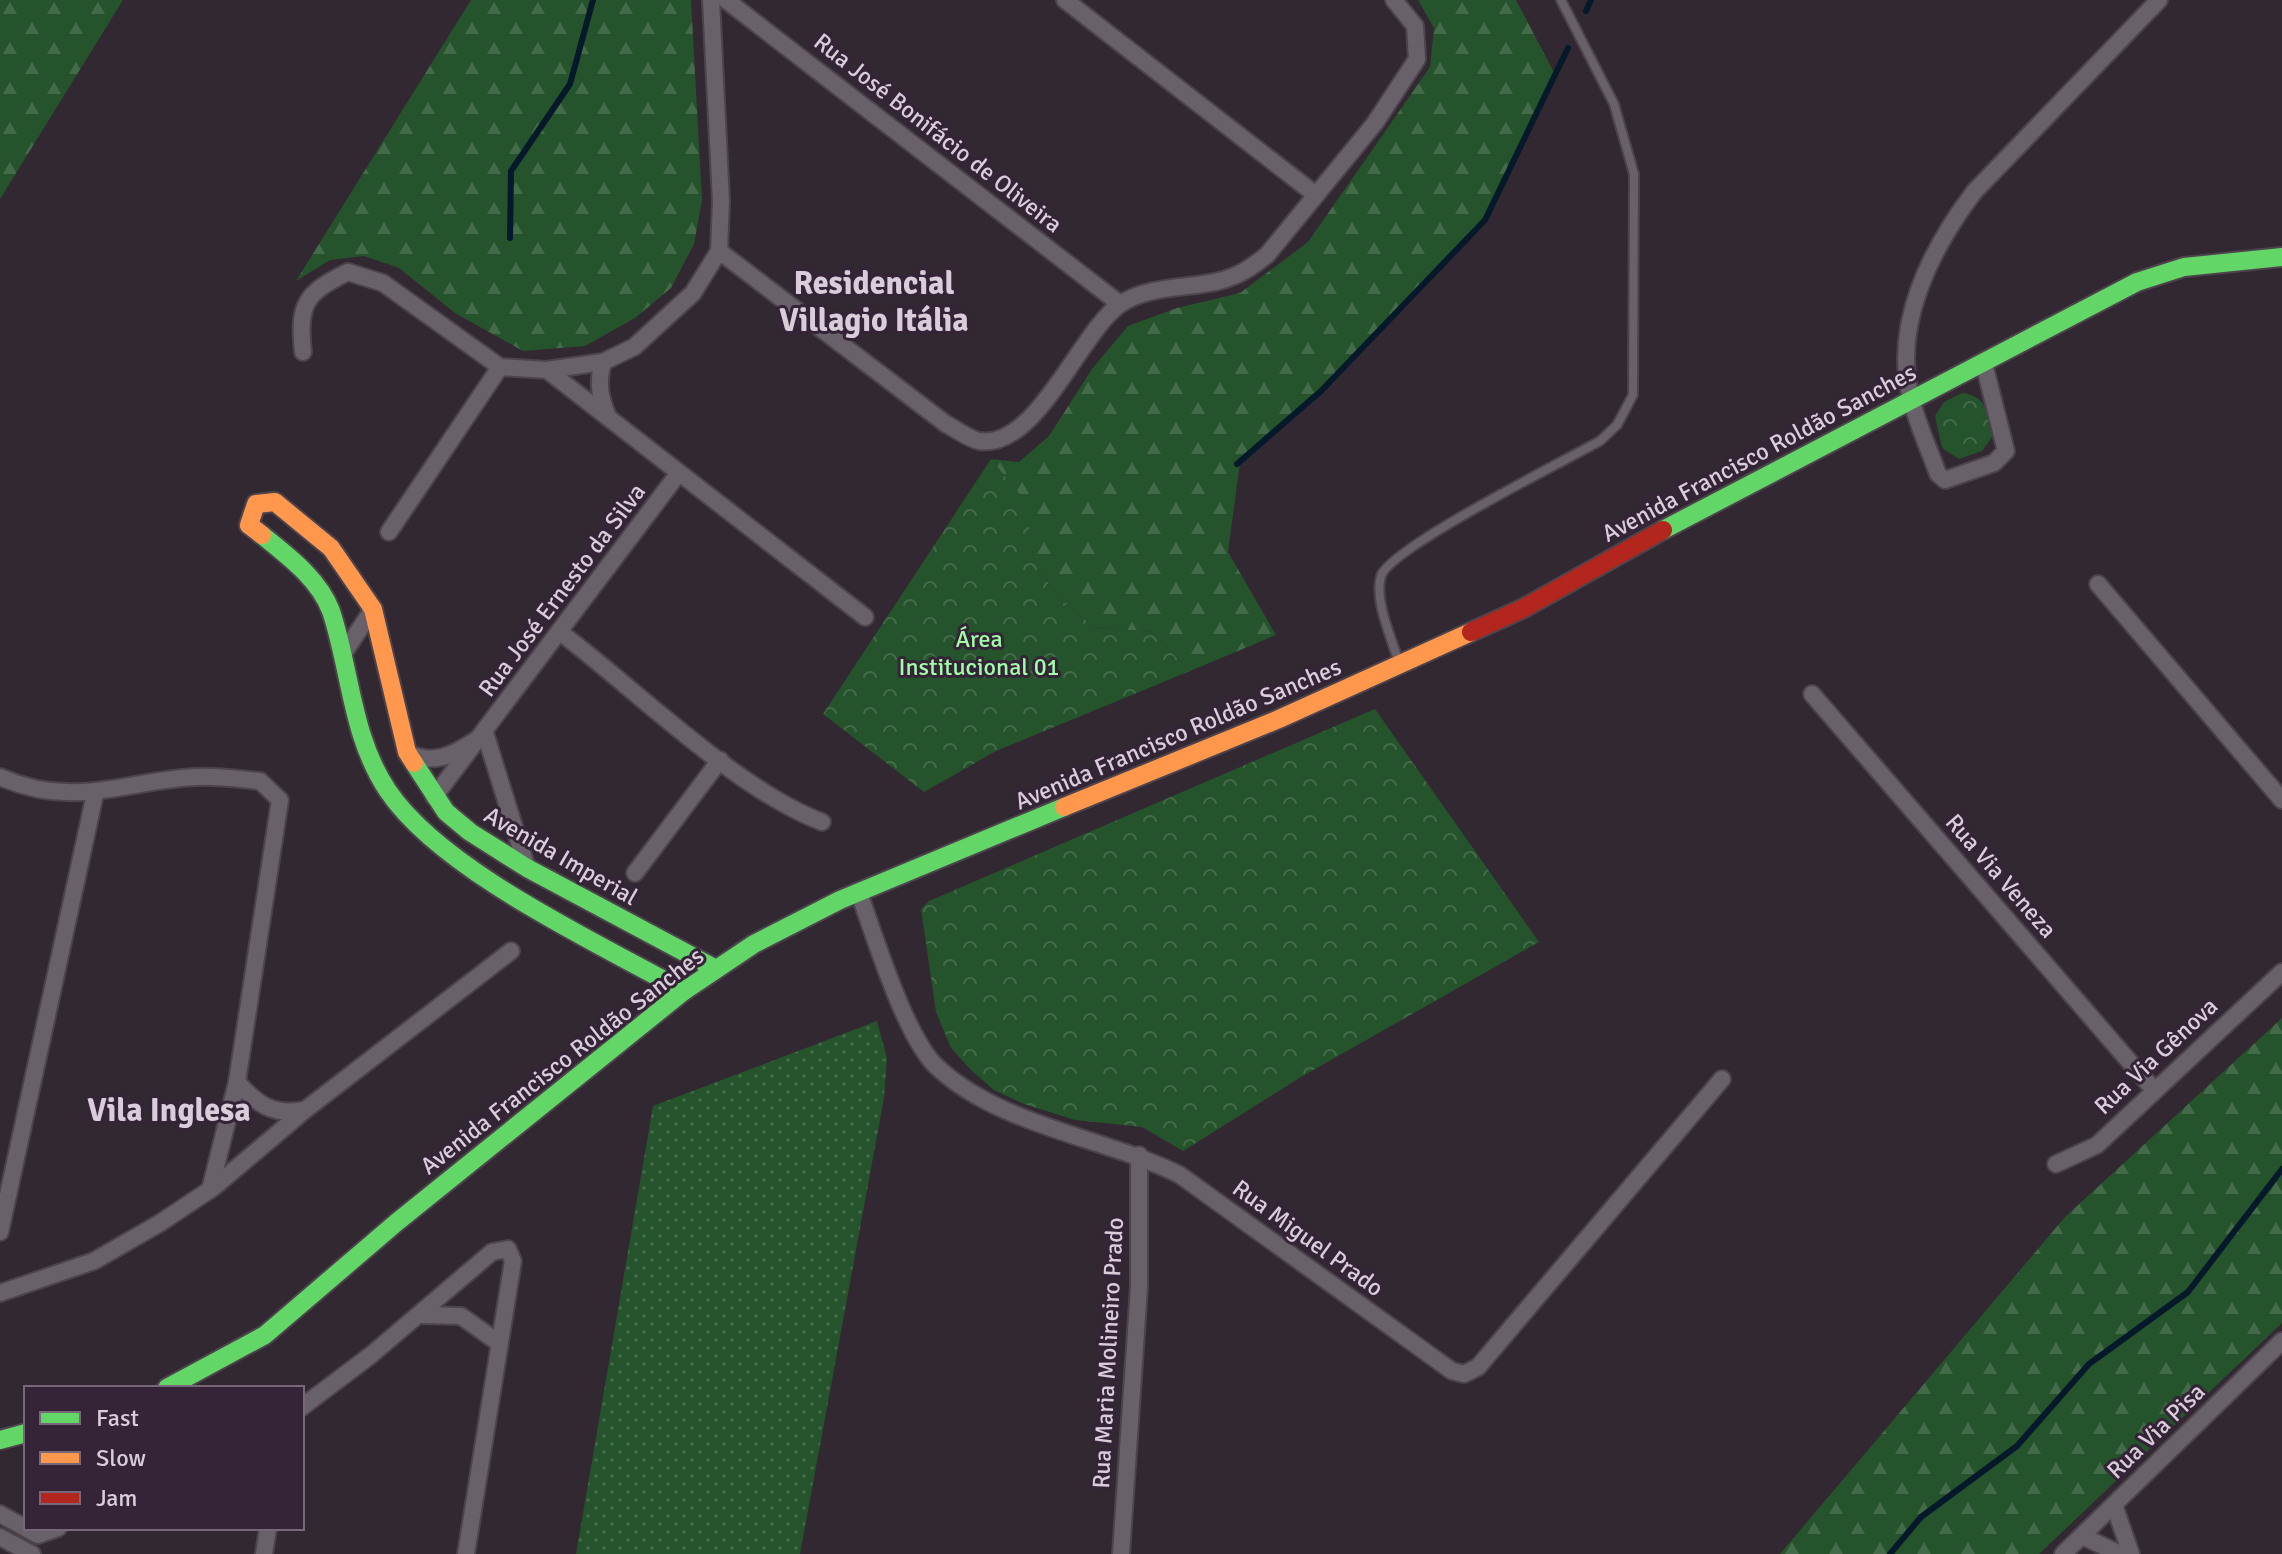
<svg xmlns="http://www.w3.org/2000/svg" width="2282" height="1554" font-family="Signika,sans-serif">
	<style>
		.grass { fill: url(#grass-dots) }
		.forest { fill: url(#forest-firs) }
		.park { fill: url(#park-crowns) }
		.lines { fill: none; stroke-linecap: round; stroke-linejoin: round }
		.stream { stroke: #05192a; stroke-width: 6 }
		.lane-casing { stroke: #4c434c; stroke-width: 12 }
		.street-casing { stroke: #4c434c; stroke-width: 20 }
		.fast-casing { stroke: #4c434c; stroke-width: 22 }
		.slow-casing { stroke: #4c434c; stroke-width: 22 }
		.jam-casing { stroke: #4c434c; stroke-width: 22 }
		.lane { stroke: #69616a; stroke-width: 8 }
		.street { stroke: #69616a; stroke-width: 16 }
		.fast { stroke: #63d668; stroke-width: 18 }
		.slow { stroke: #ff974d; stroke-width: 18 }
		.jam { stroke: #b3261e; stroke-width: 18 }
		.labels { text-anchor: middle; stroke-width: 6; stroke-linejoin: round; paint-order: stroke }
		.street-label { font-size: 24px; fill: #d9cdd9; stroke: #352337 }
		.park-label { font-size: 24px; fill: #a0fda7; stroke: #352337 }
		.district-label { font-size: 32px; font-weight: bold; fill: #d9cdd9; stroke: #352337 }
	</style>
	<defs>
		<pattern id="grass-dots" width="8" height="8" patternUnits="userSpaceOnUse" patternTransform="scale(2)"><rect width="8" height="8" fill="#25532b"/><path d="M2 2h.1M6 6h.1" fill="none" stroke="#446b49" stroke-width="1.8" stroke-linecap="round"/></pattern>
		<pattern id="forest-firs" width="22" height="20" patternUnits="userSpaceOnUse" patternTransform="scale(2)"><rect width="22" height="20" fill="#25532b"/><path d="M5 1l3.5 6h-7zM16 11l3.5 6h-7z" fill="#446b49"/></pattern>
		<pattern id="park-crowns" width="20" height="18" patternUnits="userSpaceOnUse" patternTransform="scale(2)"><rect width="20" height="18" fill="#25532b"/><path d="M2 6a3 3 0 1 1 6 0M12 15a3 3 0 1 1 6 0" fill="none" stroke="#446b49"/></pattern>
	</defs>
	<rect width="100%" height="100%" fill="#322832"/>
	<!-- grass -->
	<polygon class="grass" points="877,1021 887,1058 884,1098 800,1554 576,1554 653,1106"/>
	<!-- forest -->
	<g class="forest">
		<polygon points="0,0 123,0 0,199"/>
		<polygon points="471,0 691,0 702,200 694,244 671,288 635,318 585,346 523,351 455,313 399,268 364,256 330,260 296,281"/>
		<polygon points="1418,0 1516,0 1556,76 1485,220 1321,391 1240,462 1228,552 1276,635 1190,671 1151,632 1094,627 1059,598 1034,563 1025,502 991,459 1019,462 1049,436 1092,369 1128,326 1177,308 1240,293 1308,242 1430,67 1434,28"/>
		<polygon points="2282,1018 2282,1323 2039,1554 1780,1554 2065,1217"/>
	</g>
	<!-- park -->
	<g class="park">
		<path d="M1962,393C1985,395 1992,416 1992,437L1982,451L1959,459L1942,448L1935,416L1944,402Z"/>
		<polygon points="991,459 1026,502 1034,563 1059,598 1094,627 1151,632 1190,671 996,751 924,792 823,714"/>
		<polygon points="1375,709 1539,942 1301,1077 1183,1151 1142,1127 1075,1120 1024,1104 994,1090 971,1070 951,1048 936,1012 921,909 929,901"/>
	</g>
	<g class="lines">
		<!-- stream -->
		<g class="stream">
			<polyline points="1586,11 1591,0"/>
			<polyline points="510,238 511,171 570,84 593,0"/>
			<polyline points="1237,464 1321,391 1485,220 1568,48"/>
			<polyline points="1890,1554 1921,1517 2017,1446 2089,1364 2188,1292 2282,1169"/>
		</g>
		<defs>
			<path id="lane" d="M1398,660C1391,636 1374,601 1381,576C1390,548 1564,461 1600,441L1617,425L1633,395L1634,174L1614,104L1561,0"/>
			<g id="street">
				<polyline points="726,0 1120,304"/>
				<polyline points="1065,0 1316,195"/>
				<path d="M719,251L946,424C956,429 969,439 979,441C1036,450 1079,334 1119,305C1147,285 1188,289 1219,281C1239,276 1252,267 1267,255L1375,123L1417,59L1415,26L1394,0"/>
				<path d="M303,352C298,304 305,293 348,272L383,283L500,367L547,370L603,362L634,347L693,293L719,251L721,201L711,0"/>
				<path d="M603,362C597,384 600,397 608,417"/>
				<path d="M1984,364L2006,451L1994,463L1945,480L1938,474C1929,449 1917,424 1911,398C1892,325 1931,249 1974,192L2159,0"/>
				<polyline points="547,370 865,617"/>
				<polyline points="389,532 500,367"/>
				<polyline points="2098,584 2282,800"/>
				<path d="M560,632C635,689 737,790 822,822"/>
				<polyline points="343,654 373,609"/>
				<polyline points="1812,694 2154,1090"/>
				<polyline points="485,733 527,868"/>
				<path d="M408,753C432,765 452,756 474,741"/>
				<path d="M0,777C75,810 125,780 197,777C218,776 239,779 260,781L280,800L237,1082L210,1190"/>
				<polyline points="434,797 678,474"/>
				<polyline points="635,873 720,760"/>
				<path d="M859,893C875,937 905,1036 936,1066C999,1126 1104,1137 1180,1175L1452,1371L1464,1374L1478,1367L1722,1079"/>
				<path d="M237,1082C257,1104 273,1116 303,1110"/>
				<polyline points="2056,1164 2097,1145 2282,972"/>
				<polyline points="0,1232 95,794"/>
				<polyline points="0,1293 94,1261 160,1223 214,1187 305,1110 511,951"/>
				<polyline points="421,1315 461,1316 499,1343"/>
				<polyline points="302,1407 371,1355 492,1252 508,1249 513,1261 466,1554"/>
				<polyline points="2114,1505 2131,1554"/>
				<polyline points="0,1514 38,1535 58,1528"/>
				<polyline points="2082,1536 2120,1554"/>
				<polyline points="0,1537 32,1554"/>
				<polyline points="264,1554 268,1528"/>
				<polyline points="1121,1554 1139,1287 1139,1155"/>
				<polyline points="2063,1554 2282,1341"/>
			</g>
			<g id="fast">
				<polyline points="1663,530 2137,282 2184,267 2282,257"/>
				<path d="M262,535C288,556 319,579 331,611C351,671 351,736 388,791C442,871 598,943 684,991"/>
				<polyline points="414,763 446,812 470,832 527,868 716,969"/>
				<polyline points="167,1388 265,1335 397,1222 684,991 754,944 840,900 1064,807"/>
				<polyline points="0,1440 26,1433"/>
			</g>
			<g id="slow">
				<polyline points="262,535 249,525 256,504 275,502 331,548 373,609 407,752 414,763"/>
				<polyline points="1064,807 1279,719 1471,632"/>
			</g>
			<polyline id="jam" points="1471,632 1524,608 1663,530"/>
		</defs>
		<!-- lane casing -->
		<use href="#lane" class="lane-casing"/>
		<!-- street casing -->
		<use href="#street" class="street-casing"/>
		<!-- fast casing -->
		<use href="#fast" class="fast-casing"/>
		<!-- slow casing -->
		<use href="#slow" class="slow-casing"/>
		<!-- jam casing -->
		<use href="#jam" class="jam-casing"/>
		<!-- lane -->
		<use href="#lane" class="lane"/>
		<!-- street -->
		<use href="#street" class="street"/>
		<!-- fast -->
		<use href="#fast" class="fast"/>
		<!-- slow -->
		<use href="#slow" class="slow"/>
		<!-- jam -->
		<use href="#jam" class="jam"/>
	</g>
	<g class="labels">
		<!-- street labels -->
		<g class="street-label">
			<text transform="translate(938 133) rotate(38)" y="8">Rua José Bonifácio de Oliveira</text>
			<text transform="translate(1759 453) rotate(-28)" y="8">Avenida Francisco Roldão Sanches</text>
			<text transform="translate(562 590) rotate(-53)" y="8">Rua José Ernesto da Silva</text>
			<text transform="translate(1178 734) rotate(-23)" y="8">Avenida Francisco Roldão Sanches</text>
			<text transform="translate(561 856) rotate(30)" y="8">Avenida Imperial</text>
			<text transform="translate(2001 876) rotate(49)" y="8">Rua Via Veneza</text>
			<text transform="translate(2156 1056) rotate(-43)" y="8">Rua Via Gênova</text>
			<text transform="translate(562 1061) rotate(-38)" y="8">Avenida Francisco Roldão Sanches</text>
			<text transform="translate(1308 1238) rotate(36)" y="8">Rua Miguel Prado</text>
			<text transform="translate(1108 1353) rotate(-87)" y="8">Rua Maria Molineiro Prado</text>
			<text transform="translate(2156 1431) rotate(-44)" y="8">Rua Via Pisa</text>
		</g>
		<!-- park labels -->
		<g class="park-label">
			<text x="979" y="647">Área<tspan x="979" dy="28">Institucional 01</tspan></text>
		</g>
		<!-- district labels -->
		<g class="district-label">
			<text x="874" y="294">Residencial<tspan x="874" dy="37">Villagio Itália</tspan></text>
			<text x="169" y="1121">Vila Inglesa</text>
		</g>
	</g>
	<!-- legend -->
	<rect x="24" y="1386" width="280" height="144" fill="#352337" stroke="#776778" stroke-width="2"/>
	<rect x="40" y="1412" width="40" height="12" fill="#63d668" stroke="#776778" stroke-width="2"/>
	<text x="96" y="1426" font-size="24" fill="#d9cdd9">Fast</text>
	<rect x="40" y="1452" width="40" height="12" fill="#ff974d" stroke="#776778" stroke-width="2"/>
	<text x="96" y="1466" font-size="24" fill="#d9cdd9">Slow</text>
	<rect x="40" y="1492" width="40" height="12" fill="#b3261e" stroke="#776778" stroke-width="2"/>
	<text x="96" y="1506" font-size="24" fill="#d9cdd9">Jam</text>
</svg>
